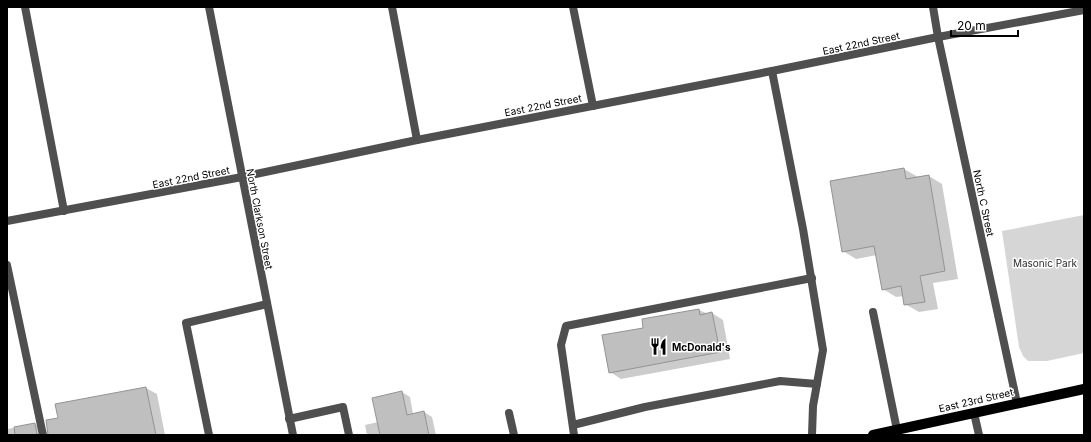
<svg xmlns="http://www.w3.org/2000/svg" width="1091" height="442" font-family="Inter,sans-serif">
	<style>
		.green { fill: #d6d6d6 }
		.shadow { fill: #0003 }
		.building { fill: #bfbfbf; stroke: #939393 }
		.lines { fill: none; stroke-linecap: round; stroke-linejoin: round }
		.service { stroke: #4f4f4f; stroke-width: 8 }
		.minor { stroke: #4f4f4f; stroke-width: 8 }
		.tertiary { stroke: #4f4f4f; stroke-width: 8 }
		.primary { stroke: #000; stroke-width: 10 }
		.labels { text-anchor: middle; stroke-width: 3; stroke-linejoin: round; paint-order: stroke }
		.street-label { font-size: 10px; fill: #000; stroke: #fff }
		.park-label { font-size: 10px; fill: #2d2d2d; stroke: #fff }
		.poi-label { font-size: 10px; font-weight: bold; fill: #000; stroke: #fff; text-anchor: start }
	</style>
	<rect width="100%" height="100%" fill="#fff"/>
	<!-- green -->
	<polygon class="green" points="1084,215 1084,353 1047,361 1028,361 1023,356 1019,347 1002,231"/>
	<!-- shadow -->
	<g class="shadow">
		<polygon points="904,169 918,177 929,176 942,184 958,279 933,283 938,309 919,312 905,304 904,296 896,297 883,289 877,255 856,259 843,251"/>
		<polygon points="699,310 708,314 712,313 723,320 730,359 621,379 610,372 644,329 643,320"/>
		<polygon points="146,388 157,394 165,435 49,435 59,418 57,405"/>
		<polygon points="402,392 410,397 413,414 424,412 432,417 436,435 367,435 365,425 378,422"/>
		<polygon points="35,424 46,430 47,435 7,435 7,429"/>
	</g>
	<!-- building -->
	<g class="building">
		<polygon points="904,168 906,179 929,175 945,271 920,276 925,302 904,305 901,286 882,290 874,246 842,252 830,181"/>
		<polygon points="699,309 700,315 712,312 720,352 609,373 602,335 643,328 642,319"/>
		<polygon points="146,387 156,435 48,435 46,420 58,418 55,404"/>
		<polygon points="402,391 407,415 424,411 429,435 380,435 372,398"/>
		<polygon points="35,423 37,435 15,435 14,427"/>
	</g>
	<g class="lines">
		<!-- service -->
		<g class="service">
			<polyline points="25,7 64,211"/>
			<polyline points="392,7 417,140"/>
			<polyline points="772,71 803,229 823,350 813,406 812,435"/>
			<polyline points="7,265 43,435"/>
			<polyline points="873,312 897,430"/>
			<polyline points="509,413 514,435"/>
			<polyline points="974,413 979,435"/>
			<polyline points="289,419 343,407 349,435"/>
			<polyline points="573,425 645,407 780,381 817,384"/>
			<polyline points="209,435 186,323 267,304"/>
			<polyline points="574,435 561,345 566,326 812,278"/>
		</g>
		<!-- minor -->
		<g class="minor">
			<polyline points="573,7 593,106"/>
			<polyline points="933,7 938,37 1017,403"/>
			<polyline points="7,221 242,177 417,140 772,71 938,37 1084,10"/>
		</g>
		<!-- tertiary -->
		<polyline class="tertiary" points="209,7 293,435"/>
		<!-- primary -->
		<polyline class="primary" points="873,435 1084,389"/>
	</g>
	<!-- icons -->
	<defs>
		<symbol id="restaurant-bare" viewBox="-9 -9 18 18"><path d="M-5-6h1v4h1v-4h1v4h1v-4h1v5L-1.5 .5V6h-2V.5L-5-1ZM5-6V6H3V1.5H1.5Q1.5-4 5-6Z" fill="#000" stroke="#fff" stroke-width="2.5" paint-order="stroke"/></symbol>
	</defs>
	<g fill-rule="evenodd">
		<use href="#restaurant-bare" x="646" y="334" width="25" height="25"/>
	</g>
	<g class="labels">
		<!-- street labels -->
		<g class="street-label">
			<text transform="translate(861 43) rotate(-12)" y="4">East 22nd Street</text>
			<text transform="translate(543 105) rotate(-11)" y="4">East 22nd Street</text>
			<text transform="translate(191 177) rotate(-11)" y="4">East 22nd Street</text>
			<text transform="translate(984 203) rotate(78)" y="4">North C Street</text>
			<text transform="translate(260 219) rotate(79)" y="4">North Clarkson Street</text>
			<text transform="translate(976 400) rotate(-13)" y="4">East 23rd Street</text>
		</g>
		<!-- park labels -->
		<g class="park-label">
			<text x="1045" y="267">Masonic Park</text>
		</g>
		<!-- poi labels -->
		<g class="poi-label">
			<text x="672" y="351">McDonald's</text>
		</g>
	</g>
	<!-- border -->
	<rect width="1091" height="442" fill="none" stroke="#000000" stroke-width="16"/>
	<!-- scale -->
	<path d="M951 30v6h67v-6" fill="none" stroke="#000000" stroke-width="2"/>
	<text x="957" y="30" font-size="12" fill="#000000" stroke="#ffffff" stroke-width="3" paint-order="stroke">20 m</text>
</svg>
